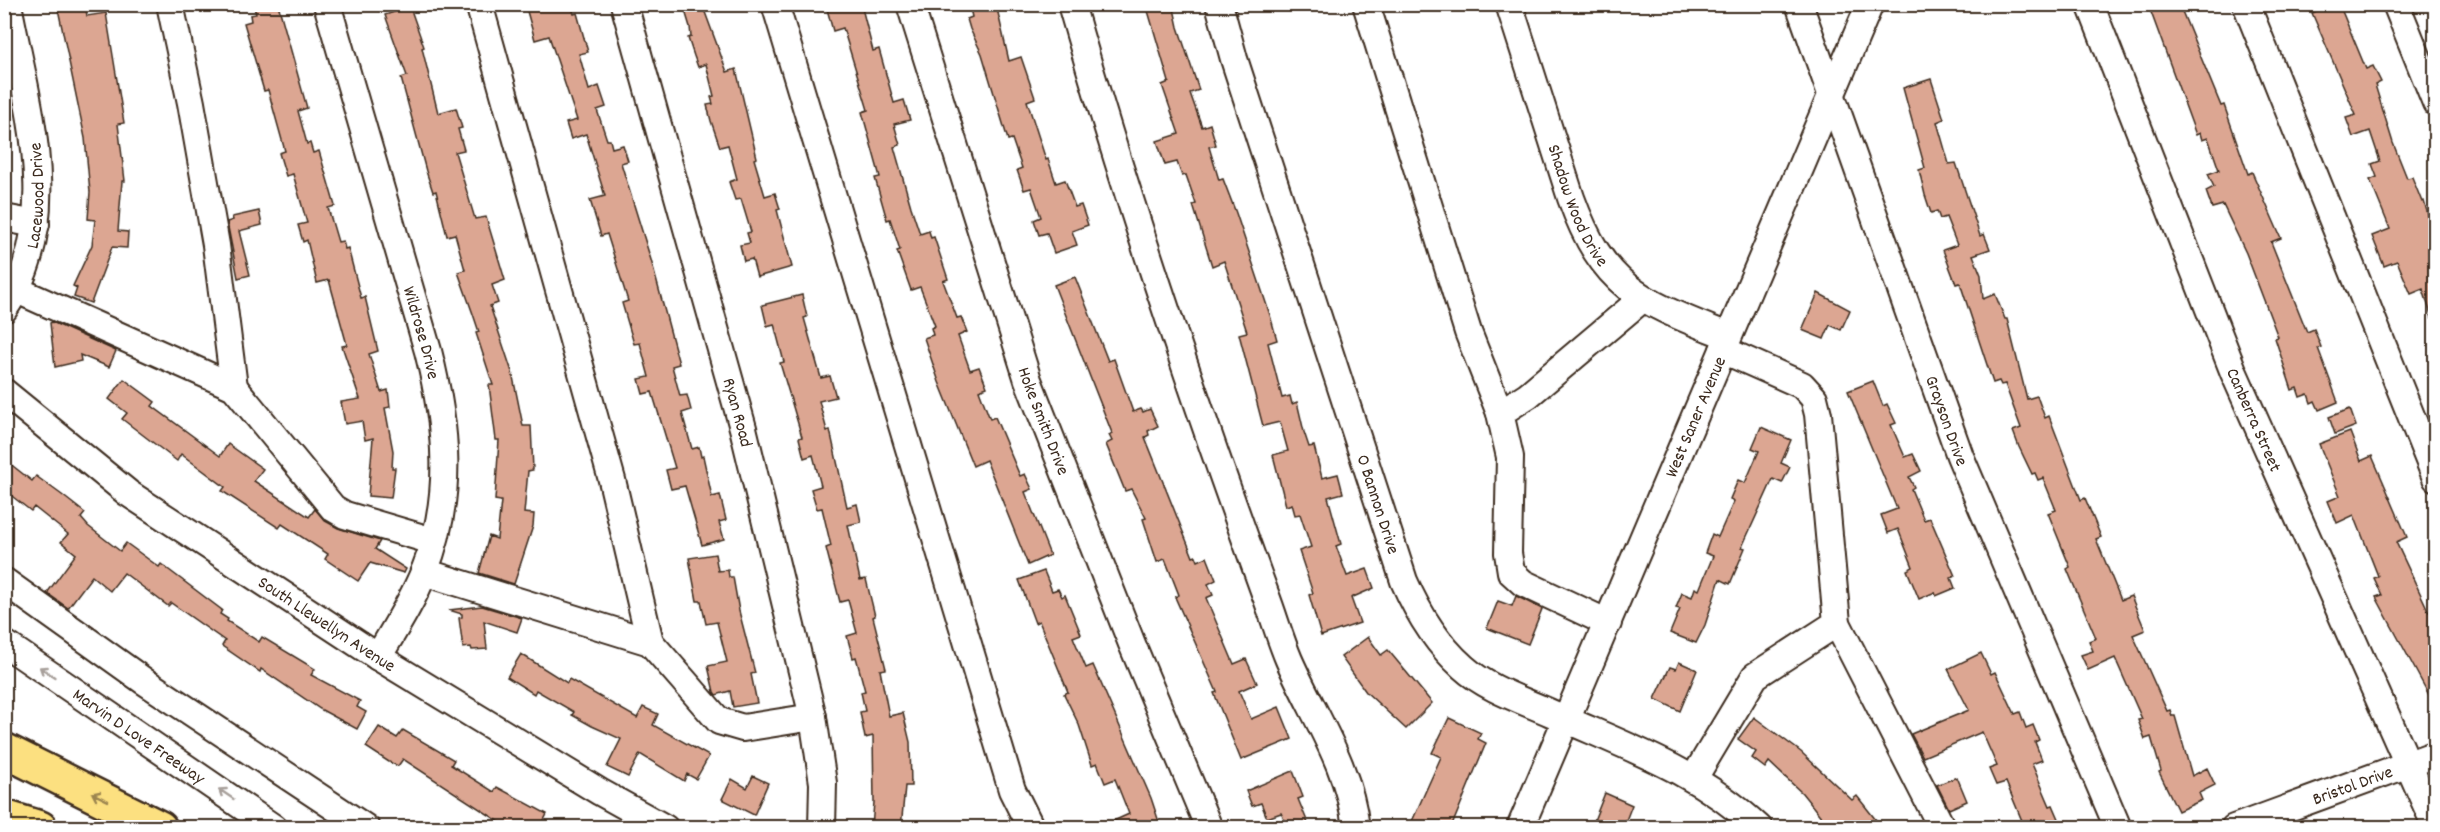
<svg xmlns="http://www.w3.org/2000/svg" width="2440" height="832" font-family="Dekko,sans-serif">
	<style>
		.building { fill: #dca692; stroke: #3b2a1e; stroke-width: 1.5 }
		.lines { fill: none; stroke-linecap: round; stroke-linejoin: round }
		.minor-casing { stroke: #3b2a1e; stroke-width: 30 }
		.highway-casing { stroke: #3b2a1e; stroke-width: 38 }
		.minor { stroke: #fff; stroke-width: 26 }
		.highway { stroke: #fce080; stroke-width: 33 }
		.oneway { stroke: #a79f9a }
		.oneway2 { stroke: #9c854f }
		.labels { text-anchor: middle; stroke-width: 5; stroke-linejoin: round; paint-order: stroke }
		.street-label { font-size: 18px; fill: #3b2a1e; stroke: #fff }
	</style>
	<rect width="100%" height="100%" fill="#fff"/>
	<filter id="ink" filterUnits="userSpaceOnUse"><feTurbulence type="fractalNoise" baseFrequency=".0167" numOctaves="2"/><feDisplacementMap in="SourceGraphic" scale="12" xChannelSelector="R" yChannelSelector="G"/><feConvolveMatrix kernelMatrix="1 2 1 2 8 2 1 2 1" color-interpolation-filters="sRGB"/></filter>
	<g filter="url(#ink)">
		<!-- building -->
		<g class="building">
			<polygon points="57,4 85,4 87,16 106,13 124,123 118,124 125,181 122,181 118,231 128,232 127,248 112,247 91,303 74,297 77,288 73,286 92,245 95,220 88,219 90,192 85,138"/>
			<polygon points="253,4 278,4 307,108 298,111 307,144 310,143 313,153 319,151 335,206 328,208 338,242 343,241 345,249 348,248 361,298 365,297 378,351 369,354 381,392 388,390 390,407 385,408 393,451 392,468 395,468 391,498 368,496 373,438 365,440 362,421 345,424 341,402 360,399 342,346 347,345 329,280 317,283 307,240 303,242 298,225 307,223 293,174 286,176 279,153 285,151 268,90 264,91 244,23 251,21 250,15 256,14"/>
			<polygon points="525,4 571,4 574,14 577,13 588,52 579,54 589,90 599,86 606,107 597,110 607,140 610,140 612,148 623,145 628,161 621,163 651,260 679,364 672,366 680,396 687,395 691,410 682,413 692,449 699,447 701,457 703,456 712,497 720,495 726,520 719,522 724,539 702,545 685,486 671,489 666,470 675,468 652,392 643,394 639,379 649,377 640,343 634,344 622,303 628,301 607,234 601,236 590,200 605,196 586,134 571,139 566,123 577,120 549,36 535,40"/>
			<polygon points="683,4 702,4 727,72 736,69 757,158 754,159 765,196 775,193 780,209 777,210 792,267 757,277 752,259 744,261 740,245 750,243 747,233 751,232 741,199 735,200 729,182 737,179 728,145 720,147 711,121 707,105 713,104 711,97 714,96 706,64 698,67 694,56 688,38 691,37 690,27"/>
			<polygon points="843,4 861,4 873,51 879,49 894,103 904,100 910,120 894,124 900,145 894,147 911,207 920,234 929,231 931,238 934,237 948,279 943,281 957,318 961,317 967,332 958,336 970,370 979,367 987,387 979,390 990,419 995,417 1020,476 1025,474 1032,489 1025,492 1050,555 1028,565 986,460 973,466 939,382 924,338 933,335 931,328 935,326 920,287 911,290 897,251 900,250 890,219 887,220 875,178 880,177 862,112 868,110 843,28 833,31 827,9"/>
			<polygon points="969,4 996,4 1009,61 1021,57 1035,98 1027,101 1046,160 1048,159 1056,183 1065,180 1075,207 1081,205 1088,225 1072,231 1077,245 1054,253 1047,233 1039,235 1034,220 1041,217 1031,188 1024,190 1017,170 1022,168 1012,139 1008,140 982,54 970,29 967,19 972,17"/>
			<polygon points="1146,4 1173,4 1178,27 1199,90 1190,93 1202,127 1210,124 1216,145 1209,147 1219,180 1223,179 1236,213 1270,315 1277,340 1268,343 1282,398 1290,396 1292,404 1297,402 1304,432 1309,447 1314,446 1322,478 1338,474 1343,493 1328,497 1341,544 1336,546 1347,576 1367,569 1374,588 1351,598 1360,623 1321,636 1309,595 1313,593 1299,551 1311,547 1300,514 1295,515 1292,504 1286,506 1273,455 1288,451 1280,422 1263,426 1239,334 1247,332 1224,261 1212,266 1193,205 1196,204 1186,175 1182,176 1177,162 1165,165 1157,141 1179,134 1162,85 1169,82"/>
			<polygon points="2148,4 2179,4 2221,106 2224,105 2248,174 2252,172 2281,238 2271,242 2307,332 2314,329 2321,347 2318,348 2338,402 2319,410 2315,401 2311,403 2308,394 2300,397 2297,388 2292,390 2275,338 2278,337 2246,253 2223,205 2212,208 2206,191 2214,187 2208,174 2219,170 2208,138 2202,140 2200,133 2196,135"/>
			<polygon points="2332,4 2339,4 2366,69 2373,66 2381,82 2375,85 2393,143 2407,178 2412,177 2422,202 2424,201 2436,243 2436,318 2432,318 2423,289 2411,294 2397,261 2384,266 2372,236 2390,229 2370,180 2377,177 2372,164 2380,161 2370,131 2353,137 2346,118 2356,115 2312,13"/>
			<polygon points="410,7 424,47 422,48 438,113 456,108 462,128 458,129 464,150 455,152 475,219 486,217 505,280 492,285 498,303 490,306 512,372 523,426 531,426 533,470 528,471 524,513 534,514 533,526 514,584 479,573 489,536 497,539 501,501 495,500 499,440 496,440 489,385 493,385 476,333 479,332 473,314 458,272 465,270 455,234 447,236 436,191 433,192 426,171 401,78 407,76 385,15"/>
			<polygon points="1931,79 1944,119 1937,122 1949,164 1956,163 1980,236 1984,234 1990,249 1973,255 1981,275 1983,299 1995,294 2005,319 2007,319 2027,399 2037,396 2045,418 2049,416 2081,500 2085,498 2101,537 2096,539 2121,600 2131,596 2145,630 2133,635 2167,711 2170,710 2172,716 2175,716 2192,776 2207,768 2215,785 2199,793 2202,800 2178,811 2159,772 2161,771 2151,737 2145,739 2138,720 2142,719 2115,658 2088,670 2081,655 2093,651 2089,641 2096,638 2067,569 2070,567 2048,513 2056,510 2043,478 2038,480 2035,473 2032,474 2019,447 2013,431 2021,428 2005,384 2001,385 1999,381 1993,383 1960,283 1956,284 1943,250 1957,245 1946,217 1940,219 1937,211 1931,213 1925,195 1919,170 1925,168 1903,88"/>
			<polygon points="259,211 262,225 239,231 250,275 238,278 227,222 233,220 232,217"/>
			<polygon points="1075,277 1108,361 1114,359 1133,412 1141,409 1143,412 1150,409 1158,426 1148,431 1149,435 1145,437 1193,557 1196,556 1198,561 1207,557 1216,580 1208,584 1213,595 1206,598 1234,664 1246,659 1257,683 1239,691 1251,719 1279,707 1292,739 1241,760 1214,693 1217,692 1175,597 1179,595 1165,559 1157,562 1143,519 1146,518 1131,489 1125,491 1106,444 1112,441 1109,435 1112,433 1054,285"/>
			<polygon points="1818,293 1850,310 1841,330 1830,325 1824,339 1802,330"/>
			<polygon points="802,295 807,317 804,318 821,378 830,376 836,397 819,401 827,431 830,430 847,507 857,504 861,522 848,525 860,580 866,579 875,616 873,617 886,669 880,670 889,716 903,713 910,742 911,786 905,786 901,828 872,828 874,802 873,736 865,738 860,712 865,711 861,692 865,691 856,657 853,658 847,636 857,633 848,600 840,602 826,548 831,546 822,508 817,509 811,489 821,486 813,455 804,458 799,438 802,437 780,363 784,362 774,324 767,326 762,305"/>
			<polygon points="52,322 116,351 109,367 80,355 81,361 55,367 50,323"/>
			<polygon points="124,379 155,402 152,406 220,456 228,444 263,469 254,481 309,517 315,509 325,521 338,528 380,541 375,549 406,569 404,573 370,563 358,581 325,559 328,554 282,524 279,528 222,491 225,487 181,454 177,461 122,419 127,413 109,399"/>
			<polygon points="1873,381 1883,406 1887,404 1896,423 1891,425 1905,457 1913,454 1921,471 1909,477 1914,487 1911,489 1924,520 1930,518 1955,576 1951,578 1955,588 1936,596 1935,592 1919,599 1907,570 1913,567 1898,529 1888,533 1881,515 1897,509 1848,391"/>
			<polygon points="2350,409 2356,426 2335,434 2329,417"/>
			<polygon points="1761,427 1791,440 1781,463 1790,467 1782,483 1773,479 1742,547 1745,548 1730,584 1720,579 1705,625 1696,643 1670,633 1680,609 1676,608 1682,593 1692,597 1695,588 1699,590 1713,556 1705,553 1712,534 1718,537 1734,501 1730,499 1738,480 1745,483 1759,451 1752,448"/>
			<polygon points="2350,432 2361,461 2372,456 2407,537 2396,542 2429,612 2436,609 2436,708 2376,597 2382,595 2374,578 2378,576 2354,515 2337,523 2328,501 2340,496 2319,444"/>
			<polygon points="4,459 32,481 36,476 62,495 85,513 81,518 88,526 120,551 126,543 159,567 161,564 222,610 220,614 228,619 227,621 259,642 262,637 315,669 311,675 360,701 357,707 366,712 357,729 320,709 261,669 260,672 222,646 225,641 171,603 168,606 124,573 110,591 92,576 68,608 47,593 76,554 61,542 68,534 34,507 31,511 4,490"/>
			<polygon points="715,554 718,571 728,570 729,577 733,577 739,611 755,673 751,674 757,703 733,707 730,691 716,695 714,692 708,666 727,662 717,622 706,624 701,601 697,601 689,558"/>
			<polygon points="1044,571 1052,591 1058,589 1062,597 1065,595 1081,634 1073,637 1086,668 1093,665 1151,798 1159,822 1152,824 1153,828 1098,828 1129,814 1115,779 1105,783 1097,763 1092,765 1079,725 1064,694 1068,692 1039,621 1035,623 1019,580"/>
			<polygon points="1516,596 1542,609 1528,644 1487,628 1498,601 1512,606"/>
			<polygon points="482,606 522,618 517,632 484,621 487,649 472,650 471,647 463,648 459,618 462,617 462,614 449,610"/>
			<polygon points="1368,637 1381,655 1388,650 1432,703 1406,729 1366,692 1341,657"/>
			<polygon points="1981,653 1991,674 1995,672 2015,714 2020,712 2026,728 2033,725 2039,740 2035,742 2042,760 2032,764 2050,806 2053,805 2063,828 2025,828 2006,782 1996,785 1989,769 1997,766 1982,732 1923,757 1911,734 1969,710 1948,669"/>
			<polygon points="521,654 567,683 569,679 637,718 643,707 658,714 653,725 709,756 696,779 687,774 684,781 640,754 628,777 607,767 621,739 592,726 572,715 574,712 536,690 534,694 507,677"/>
			<polygon points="1679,662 1697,670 1680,711 1655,699 1670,667 1676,669"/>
			<polygon points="1754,717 1801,752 1852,800 1857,796 1876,820 1867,828 1830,828 1802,793 1769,762 1765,768 1752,758 1756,752 1738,739"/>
			<polygon points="1449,718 1481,733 1478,739 1486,743 1451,828 1409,828 1441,757 1432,753"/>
			<polygon points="379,727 397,738 403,730 454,760 451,765 494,792 497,787 547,814 540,828 509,828 403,759 398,766 389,762 366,747"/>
			<polygon points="1293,771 1303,797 1298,799 1310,828 1288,828 1281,813 1267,818 1261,803 1252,806 1246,791"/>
			<polygon points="753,776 768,783 754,815 722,799 732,779 747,788"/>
			<polygon points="1957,777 1967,801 1949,809 1937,785"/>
			<polygon points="1605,793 1632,805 1623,828 1591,828"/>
		</g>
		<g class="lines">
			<defs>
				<g id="minor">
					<polyline points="170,4 191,103 216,245 234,387"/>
					<path id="s1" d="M327,4L428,351C447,426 454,498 424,572C412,602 394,630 378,657"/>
					<polyline points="479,4 612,480 650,642"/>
					<path id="s2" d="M624,4L743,428L813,717L823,783L822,828"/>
					<polyline points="775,4 1012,790 1031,828"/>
					<path id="s3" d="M910,4L1028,380L1132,644L1209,828"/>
					<path d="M1071,4C1128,204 1195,401 1266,596C1274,617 1280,639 1289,660C1314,717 1349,765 1356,828"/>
					<path id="s4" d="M1219,4L1234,59L1404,581C1418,613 1436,643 1463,667C1487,689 1522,700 1551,713C1627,747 1697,770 1759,828"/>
					<polyline points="1366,4 1468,332 1500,413 1510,457 1508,553 1511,572 1523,583 1608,623"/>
					<path id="s5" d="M1509,4L1571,198C1604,290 1643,302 1728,336"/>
					<path id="s6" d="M1799,4L1960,456L2118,828"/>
					<path id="s7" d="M2090,4L2234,373L2436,827"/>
					<polyline points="2246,4 2436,478"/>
					<polyline points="2396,4 2436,103"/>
					<polyline points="4,218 36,224"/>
					<polyline points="17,290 234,387 333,508 345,515 433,541"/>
					<path id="s8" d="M4,309C66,221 26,101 8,4"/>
					<path id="s9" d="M4,392L128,493L378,657L600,792L665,828"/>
					<polyline points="1500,413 1528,395 1642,299"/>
					<polyline points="424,572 650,642 719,721 743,728 813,717"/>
					<polyline points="4,581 144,681 366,828"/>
					<polyline points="1837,623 1942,828"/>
					<path id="s10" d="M4,643L274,828"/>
					<polyline points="1694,778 1755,676 1837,623 1818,414 1814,398 1802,385 1723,350"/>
					<path id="s11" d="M1520,828L1870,4"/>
					<path id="s12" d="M2234,828L2436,754"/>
				</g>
				<g id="highway">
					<polyline points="4,750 160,828"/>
					<polyline points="4,817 40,828"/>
				</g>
			</defs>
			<!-- minor casing -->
			<use href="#minor" class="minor-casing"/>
			<!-- highway casing -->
			<use href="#highway" class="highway-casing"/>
			<!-- minor -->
			<use href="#minor" class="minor"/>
			<!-- highway -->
			<use href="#highway" class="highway"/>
		</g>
		<!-- one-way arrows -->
		<defs><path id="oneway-shaft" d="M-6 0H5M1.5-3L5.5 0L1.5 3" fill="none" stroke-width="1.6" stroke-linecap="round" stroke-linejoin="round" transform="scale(1.5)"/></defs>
		<g class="oneway">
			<use href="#oneway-shaft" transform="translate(47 672) rotate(-146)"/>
			<use href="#oneway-shaft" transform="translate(226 794) rotate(-146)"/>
		</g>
		<use class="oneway2" href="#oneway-shaft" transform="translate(100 797) rotate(-154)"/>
	</g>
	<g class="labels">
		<!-- street labels -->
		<g class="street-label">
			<text dy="6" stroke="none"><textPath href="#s8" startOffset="120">Lacewood Drive</textPath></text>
			<text dy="6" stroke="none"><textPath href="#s5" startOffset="213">Shadow Wood Drive</textPath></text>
			<text dy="6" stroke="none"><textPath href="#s1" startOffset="342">Wildrose Drive</textPath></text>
			<text dy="6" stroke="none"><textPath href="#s2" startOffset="424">Ryan Road</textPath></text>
			<text dy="6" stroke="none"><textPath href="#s11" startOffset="447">West Saner Avenue</textPath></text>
			<text dy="6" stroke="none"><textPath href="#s7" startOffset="447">Canberra Street</textPath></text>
			<text dy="6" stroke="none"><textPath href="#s6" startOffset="442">Grayson Drive</textPath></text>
			<text dy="6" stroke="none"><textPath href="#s3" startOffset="438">Hoke Smith Drive</textPath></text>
			<text dy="6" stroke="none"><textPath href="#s4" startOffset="525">O Bannon Drive</textPath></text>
			<text dy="6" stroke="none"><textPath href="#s9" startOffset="398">South Llewellyn Avenue</textPath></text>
			<text dy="6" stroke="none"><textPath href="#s10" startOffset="164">Marvin D Love Freeway</textPath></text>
			<text dy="6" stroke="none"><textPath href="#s12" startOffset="126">Bristol Drive</textPath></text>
		</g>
	</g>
	<!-- margin -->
	<rect width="2440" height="832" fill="none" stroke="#fff" stroke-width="24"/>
	<rect x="12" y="12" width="2416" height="808" fill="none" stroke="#3b2a1e" stroke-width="2" filter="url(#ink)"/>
</svg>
